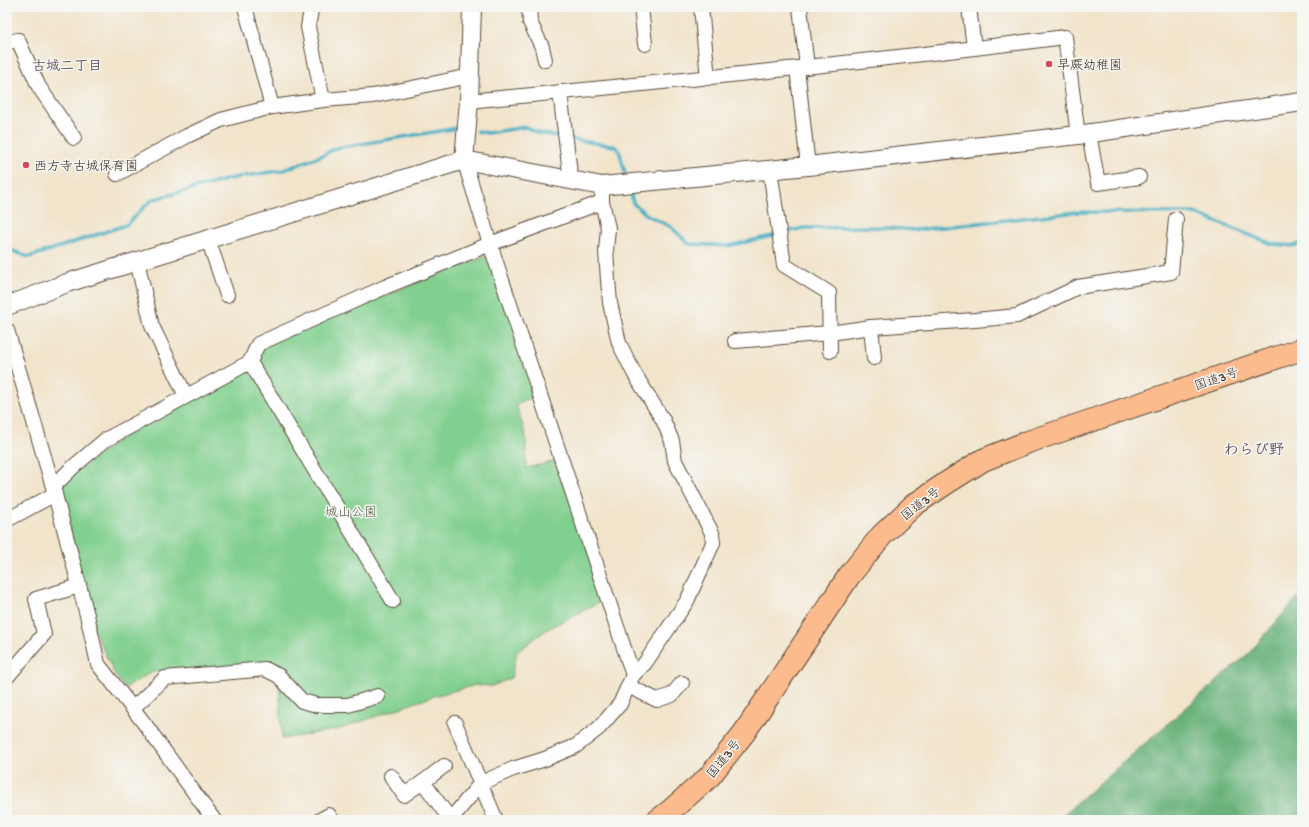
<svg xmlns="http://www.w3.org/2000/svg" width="1309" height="827" font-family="'Gochi Hand','Klee One',sans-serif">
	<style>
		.green { fill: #82d08f; stroke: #5e7d56 }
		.forest { fill: #69b27a; stroke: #526e4c }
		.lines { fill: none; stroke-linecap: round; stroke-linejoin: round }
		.stream { stroke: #44afc2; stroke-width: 3.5 }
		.minor-casing { stroke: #564638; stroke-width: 16 }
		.tertiary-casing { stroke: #564638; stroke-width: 20 }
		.trunk-casing { stroke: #564638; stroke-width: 24 }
		.minor { stroke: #fff; stroke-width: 14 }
		.tertiary { stroke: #fff; stroke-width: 18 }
		.trunk { stroke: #fbbb8d; stroke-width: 22 }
		.poi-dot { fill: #d1495b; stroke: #f6f6f2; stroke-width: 1.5 }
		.labels { text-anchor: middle; stroke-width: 3; stroke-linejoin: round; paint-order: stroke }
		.poi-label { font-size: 13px; fill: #3b2a1e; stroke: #f6f6f2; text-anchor: start }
		.street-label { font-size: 13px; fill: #3b2a1e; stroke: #f6f6f2 }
		.park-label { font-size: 13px; fill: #505c40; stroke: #f6f6f2 }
		.neighbourhood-label { font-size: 14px; font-weight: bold; fill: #655460; stroke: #f6f6f2 }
		.quarter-label { font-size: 15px; font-weight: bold; fill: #655460; stroke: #f6f6f2 }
	</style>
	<rect width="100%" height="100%" fill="#f6f6f2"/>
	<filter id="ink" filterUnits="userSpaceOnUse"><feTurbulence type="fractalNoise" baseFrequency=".025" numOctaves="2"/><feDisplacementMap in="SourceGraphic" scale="8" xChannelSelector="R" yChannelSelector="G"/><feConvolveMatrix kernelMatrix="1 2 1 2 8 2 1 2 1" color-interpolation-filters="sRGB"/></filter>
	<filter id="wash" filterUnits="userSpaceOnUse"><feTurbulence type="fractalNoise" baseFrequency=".012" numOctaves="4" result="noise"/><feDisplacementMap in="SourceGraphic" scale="16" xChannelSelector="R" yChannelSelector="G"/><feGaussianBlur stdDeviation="0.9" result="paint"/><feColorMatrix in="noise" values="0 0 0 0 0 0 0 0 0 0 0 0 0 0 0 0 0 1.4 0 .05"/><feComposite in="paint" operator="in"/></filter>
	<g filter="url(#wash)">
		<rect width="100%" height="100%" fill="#f1e4cb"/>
		<!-- green -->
		<path class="green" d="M490,255L540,394L516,404L526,436V468L557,461L607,598L546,630L517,652L511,678L492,686L476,685L434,696L340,729L282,739L279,676L265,669L152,672L125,688L115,675L87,615L61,486C115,435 186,400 250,362L258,344Z"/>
		<!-- forest -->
		<polygon class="forest" points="1302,592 1302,820 1057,820 1249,653"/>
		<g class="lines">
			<!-- stream -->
			<g class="stream">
				<polyline points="477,131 487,133 526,127 537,133 562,137"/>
				<polyline points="570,139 614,146 619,150 625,173"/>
				<polyline points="631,194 633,203 647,215 671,227 689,244 728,246 776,235"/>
				<polyline points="782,233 804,228 874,227 915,230 1078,212 1194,213 1272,244 1293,246 1302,243"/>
				<path d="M7,249L29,257L126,225C136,217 143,206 154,199L233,178L284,170L323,155L336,148L458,128"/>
			</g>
		</g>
	</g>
	<g filter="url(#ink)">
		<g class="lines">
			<defs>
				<g id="minor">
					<polyline points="245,7 272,107"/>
					<polyline points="310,7 311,10 308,27 323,100"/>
					<polyline points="529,7 530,22 542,47 545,60"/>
					<polyline points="641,7 645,44"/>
					<polyline points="701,7 708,78"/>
					<polyline points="800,7 807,67"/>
					<polyline points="969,7 974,48"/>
					<polyline points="7,42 18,40 39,87 74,138"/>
					<polyline points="797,68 808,166"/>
					<polyline points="560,92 570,173 569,180"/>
					<path d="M469,101C668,82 867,62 1065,37L1078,135"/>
					<polyline points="1089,134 1098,183 1139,177"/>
					<polyline points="464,160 490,244 633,675"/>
					<polyline points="770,170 784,265 829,293 830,351"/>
					<polyline points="117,174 187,136 221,120 272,107 323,100 373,96 470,76"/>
					<polyline points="208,239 227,295"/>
					<polyline points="137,261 152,326 186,396"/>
					<polyline points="871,327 975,320 1017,316 1078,287 1171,272 1176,219"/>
					<polyline points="7,330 53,487 87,615 98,664 144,723 214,820"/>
					<polyline points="735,341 830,333 871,327 874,358"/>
					<polyline points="250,362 393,601"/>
					<polyline points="53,487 73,467 105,440 250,362 258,344 385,287 490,244 602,202"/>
					<polyline points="7,520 55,494"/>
					<polyline points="7,677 44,634 36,599 79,586"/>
					<polyline points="628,686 657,700 672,695 682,683"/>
					<polyline points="133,708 165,678 265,669 279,676 302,701 317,705 348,705 378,696"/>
					<polyline points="455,723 496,820"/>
					<polyline points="391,776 404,795 423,782 450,819"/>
					<polyline points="423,782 444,766"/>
					<polyline points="320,820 329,815 332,820"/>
					<polyline points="450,820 481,783 513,769 545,759 576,746 599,728 620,704 633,675 645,663 687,601 713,543 712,533 675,461 672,441 663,420 634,373 619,343 610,303 608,280 606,251 608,228 602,202 602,186"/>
				</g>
				<g id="tertiary">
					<polyline points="464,160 469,101 472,7"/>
					<polyline points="7,306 67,283 464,160 602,186 808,166 1078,135 1302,102"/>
				</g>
				<polyline id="trunk" points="658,820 670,811 709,777 744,733 849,576 882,535 914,505 948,482 983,460 1028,442 1302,349"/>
			</defs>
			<!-- minor casing -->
			<use href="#minor" class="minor-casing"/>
			<!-- tertiary casing -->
			<use href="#tertiary" class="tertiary-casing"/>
			<!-- trunk casing -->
			<use href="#trunk" class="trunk-casing"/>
			<!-- minor -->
			<use href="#minor" class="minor"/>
			<!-- tertiary -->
			<use href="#tertiary" class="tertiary"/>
			<!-- trunk -->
			<use href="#trunk" class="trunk"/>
		</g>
	</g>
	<!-- markers -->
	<g class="poi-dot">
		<circle cx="1049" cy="64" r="4"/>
		<circle cx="26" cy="165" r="4"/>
	</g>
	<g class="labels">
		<!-- poi labels -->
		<g class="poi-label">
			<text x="1057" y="69">早蕨幼稚園</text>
			<text x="34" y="170">西方寺古城保育園</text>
		</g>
		<!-- street labels -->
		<g class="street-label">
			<text transform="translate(1216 378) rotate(-19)" y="5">国道3号</text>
			<text transform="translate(920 503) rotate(-38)" y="5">国道3号</text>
			<text transform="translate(723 758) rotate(-51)" y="5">国道3号</text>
		</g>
		<!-- park labels -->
		<g class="park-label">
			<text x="351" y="516">城山公園</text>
		</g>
		<!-- neighbourhood labels -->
		<g class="neighbourhood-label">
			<text x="67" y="70">古城二丁目</text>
		</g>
		<!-- quarter labels -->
		<g class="quarter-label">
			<text x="1254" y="454">わらび野</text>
		</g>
	</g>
	<!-- margin -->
	<rect width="1309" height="827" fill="none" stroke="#f6f6f2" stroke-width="24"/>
</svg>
